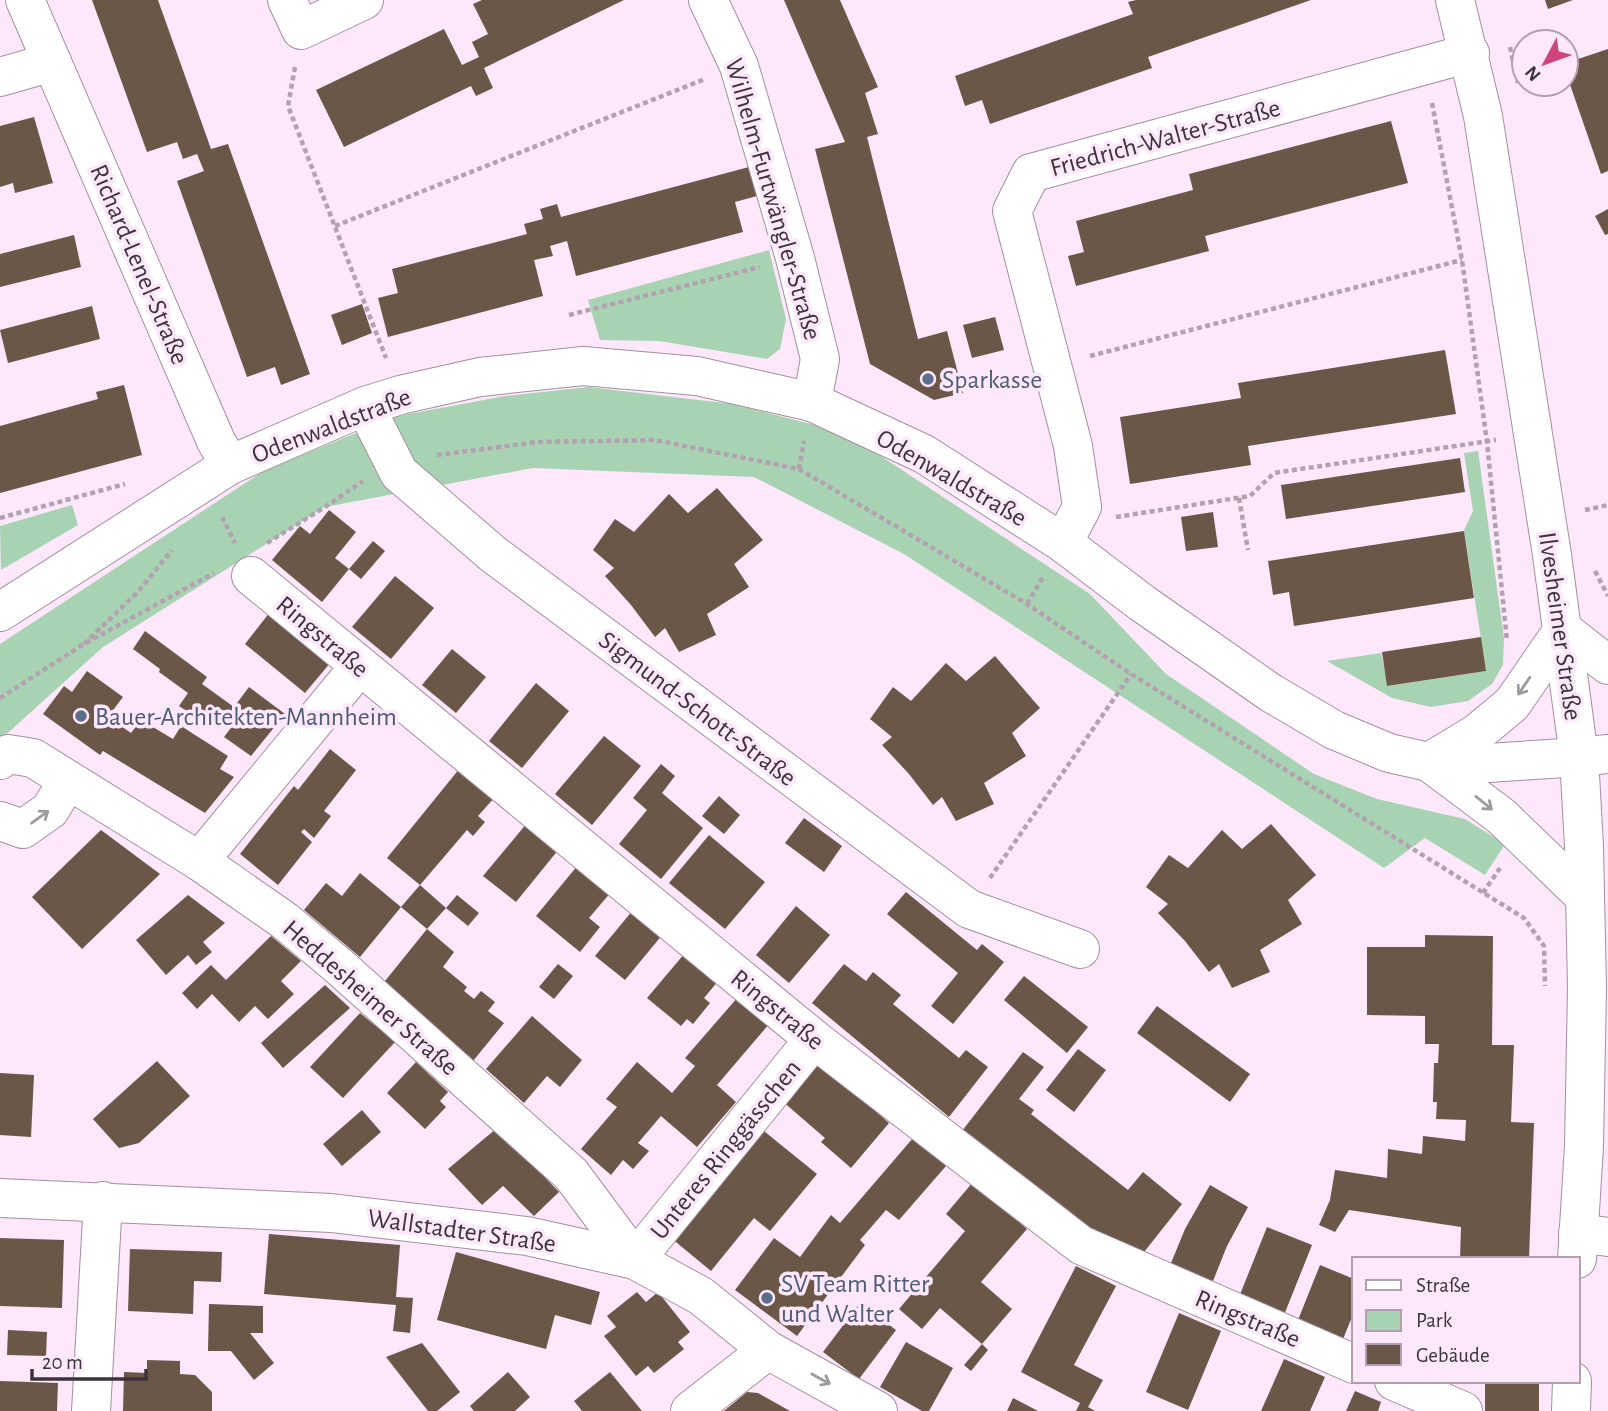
<svg xmlns="http://www.w3.org/2000/svg" width="1608" height="1411" font-family="'Alegreya Sans',sans-serif">
	<style>
		.green { fill: #a8d3b3 }
		.building { fill: #6a5747 }
		.lines { fill: none; stroke-linecap: round; stroke-linejoin: round }
		.minor-casing { stroke: #a38fa1; stroke-width: 40 }
		.tertiary-casing { stroke: #a38fa1; stroke-width: 40 }
		.path { stroke: #b2a1b0; stroke-width: 4.5; stroke-dasharray: 5 3.5; stroke-linecap: butt }
		.minor { stroke: #fff; stroke-width: 38 }
		.tertiary { stroke: #fff; stroke-width: 38 }
		.oneway { stroke: #9e9a9d }
		.service-dot { fill: #5c6f8a; stroke: #fde7fb; stroke-width: 2.5 }
		.labels { text-anchor: middle; stroke-width: 7; stroke-linejoin: round; paint-order: stroke }
		.street-label { font-size: 26px; fill: #3c343b; stroke: #fde7fb }
		.service-label { font-size: 26px; fill: #4e5e75; stroke: #fde7fb; text-anchor: start }
	</style>
	<rect width="100%" height="100%" fill="#fde7fb"/>
	<!-- green -->
	<g class="green">
		<polygon points="769,250 786,319 780,349 767,359 659,341 600,340 588,300"/>
		<polygon points="588,387 733,404 846,433 1090,594 1166,674 1314,774 1377,799 1465,819 1505,844 1485,875 1425,838 1384,868 904,554 754,477 533,468 325,507 103,647 0,740 0,644 265,470 398,416 505,396"/>
		<polygon points="1478,451 1504,638 1503,665 1492,684 1468,701 1431,707 1392,698 1327,661 1381,653 1388,686 1486,671 1464,530 1473,511 1464,453"/>
		<polygon points="72,505 78,525 1,570 0,526"/>
	</g>
	<!-- building -->
	<g class="building">
		<polygon points="92,0 158,0 211,149 228,144 310,374 281,385 275,367 247,377 177,181 204,171 197,154 183,159 177,142 147,152"/>
		<polygon points="482,0 624,0 484,68 493,88 476,96 471,86 344,147 316,90 444,29 462,65 479,57 472,42 488,34 473,4"/>
		<polygon points="784,0 840,0 878,87 865,93 878,134 867,137 918,339 947,331 963,393 934,400 870,364 815,149 845,142"/>
		<polygon points="1136,0 1311,0 1148,57 1152,68 990,124 982,100 965,106 955,76 1133,14 1128,2"/>
		<polygon points="1545,0 1573,0 1548,9"/>
		<polygon points="1608,49 1608,171 1601,174 1566,73 1566,63"/>
		<polygon points="34,117 53,183 15,193 13,183 0,187 0,126"/>
		<polygon points="1391,121 1408,183 1205,236 1209,251 1076,286 1068,256 1084,252 1076,221 1193,190 1189,174"/>
		<polygon points="749,167 757,196 735,202 743,232 576,276 567,241 550,246 553,256 534,260 543,296 388,337 378,298 398,293 392,269 527,234 524,224 543,219 540,209 557,204 561,217"/>
		<polygon points="1608,209 1608,234 1605,235 1595,216"/>
		<polygon points="74,235 81,267 0,287 0,254"/>
		<polygon points="362,304 372,333 342,345 331,315"/>
		<polygon points="92,306 100,339 8,363 0,330"/>
		<polygon points="995,317 1004,350 972,358 963,325"/>
		<polygon points="1445,350 1456,414 1248,446 1251,465 1130,484 1120,417 1241,398 1238,383"/>
		<polygon points="124,385 142,455 0,493 0,426 98,399 96,392"/>
		<polygon points="1460,458 1465,492 1286,519 1281,485"/>
		<polygon points="717,488 763,540 734,564 749,587 707,614 716,635 679,652 665,628 655,637 631,605 605,576 614,568 593,550 615,519 634,532 669,494 688,513"/>
		<polygon points="329,510 356,532 335,558 349,569 373,541 385,551 361,579 349,569 322,602 272,560 300,526 310,534"/>
		<polygon points="1213,512 1218,547 1186,551 1181,517"/>
		<polygon points="1464,531 1474,598 1294,626 1289,592 1273,595 1268,561"/>
		<polygon points="395,576 434,608 391,659 352,627"/>
		<polygon points="270,612 331,662 305,693 245,644"/>
		<polygon points="145,631 207,677 202,684 234,707 249,687 285,714 251,756 224,737 233,725 215,712 206,725 179,706 188,693 159,672 160,669 133,649"/>
		<polygon points="1481,637 1486,671 1387,686 1382,652"/>
		<polygon points="452,649 486,677 456,713 422,685"/>
		<polygon points="995,656 1040,708 1012,733 1026,756 984,783 994,804 956,821 942,797 933,805 909,774 882,745 892,737 870,719 893,687 911,701 946,663 966,681"/>
		<polygon points="87,671 123,697 108,717 131,733 141,720 173,739 181,726 228,756 220,769 234,777 205,813 103,751 100,755 43,714 64,686 72,692"/>
		<polygon points="536,683 569,711 522,768 489,741"/>
		<polygon points="604,736 641,766 592,825 555,794"/>
		<polygon points="330,749 356,770 324,811 331,816 314,838 304,829 301,832 312,842 278,885 240,854 294,786 298,790"/>
		<polygon points="661,764 675,776 662,793 703,828 661,879 619,844 647,810 633,798"/>
		<polygon points="460,768 495,797 478,816 485,822 473,836 467,830 420,885 446,908 427,929 401,907 420,885 387,858"/>
		<polygon points="719,796 740,815 724,834 702,816"/>
		<polygon points="804,818 842,846 824,872 785,843"/>
		<polygon points="527,823 559,849 516,902 483,876"/>
		<polygon points="1271,824 1316,875 1288,900 1302,924 1260,950 1270,972 1232,988 1219,964 1209,972 1185,941 1158,913 1168,904 1146,887 1169,855 1188,868 1222,830 1242,849"/>
		<polygon points="101,830 160,874 82,949 32,897"/>
		<polygon points="709,835 765,882 725,929 669,883"/>
		<polygon points="578,865 611,892 589,918 600,927 580,952 536,916"/>
		<polygon points="360,873 401,907 360,957 304,910 326,883 342,896"/>
		<polygon points="906,892 977,950 982,944 1004,962 953,1024 931,1006 958,973 887,914"/>
		<polygon points="188,895 225,923 203,942 212,952 196,965 188,955 166,975 136,940"/>
		<polygon points="457,895 479,913 468,926 446,908"/>
		<polygon points="796,906 830,935 789,983 756,955"/>
		<polygon points="633,910 663,934 625,980 595,956"/>
		<polygon points="427,929 454,952 443,967 467,987 464,991 474,999 481,991 495,1002 488,1011 504,1023 473,1061 381,986"/>
		<polygon points="1425,935 1493,936 1492,1045 1514,1045 1511,1122 1534,1123 1529,1259 1460,1259 1461,1227 1349,1210 1335,1232 1319,1225 1330,1200 1335,1170 1387,1178 1388,1149 1422,1154 1423,1136 1465,1141 1466,1120 1436,1119 1437,1102 1433,1102 1434,1063 1438,1063 1439,1044 1425,1044 1425,1016 1367,1015 1367,947 1425,947"/>
		<polygon points="271,936 301,961 281,981 294,994 268,1019 255,1006 239,1022 212,994 197,1009 182,993 211,965 226,980"/>
		<polygon points="685,953 719,980 704,998 710,1003 693,1024 687,1019 681,1026 647,998"/>
		<polygon points="558,964 573,976 554,999 539,987"/>
		<polygon points="844,964 866,981 873,972 901,995 893,1004 959,1058 966,1050 988,1067 949,1117 812,1003"/>
		<polygon points="1024,976 1088,1027 1067,1053 1004,1000"/>
		<polygon points="325,985 350,1008 283,1068 261,1043"/>
		<polygon points="738,997 770,1023 717,1085 736,1102 697,1147 661,1116 638,1143 649,1151 633,1169 623,1160 611,1175 581,1149 617,1107 606,1099 637,1062 672,1093 695,1066 685,1058"/>
		<polygon points="1157,1006 1250,1074 1230,1102 1137,1033"/>
		<polygon points="360,1013 395,1042 343,1098 310,1067"/>
		<polygon points="532,1016 582,1060 560,1087 547,1076 524,1103 486,1069"/>
		<polygon points="1078,1049 1106,1070 1074,1112 1046,1090"/>
		<polygon points="1023,1052 1044,1067 1019,1099 1034,1110 1031,1114 1128,1190 1143,1172 1182,1204 1141,1256 1094,1235 962,1131"/>
		<polygon points="816,1059 889,1123 851,1168 821,1142 825,1138 781,1100"/>
		<polygon points="157,1061 190,1096 139,1143 119,1148 93,1119"/>
		<polygon points="416,1062 448,1092 440,1101 446,1107 425,1129 387,1093"/>
		<polygon points="0,1073 34,1075 31,1137 0,1135"/>
		<polygon points="362,1110 381,1132 342,1166 323,1144"/>
		<polygon points="497,1128 559,1192 534,1216 503,1186 482,1205 448,1169"/>
		<polygon points="760,1128 817,1174 770,1231 754,1218 711,1271 671,1238"/>
		<polygon points="913,1138 946,1166 899,1220 886,1210 860,1240 865,1245 797,1336 735,1290 774,1238 800,1257 831,1215 840,1223"/>
		<polygon points="973,1182 1027,1229 981,1282 1012,1309 982,1344 940,1308 922,1329 899,1309 965,1231 946,1214"/>
		<polygon points="1210,1185 1248,1207 1227,1246 1211,1286 1169,1268 1185,1229"/>
		<polygon points="1267,1227 1312,1245 1284,1315 1239,1297"/>
		<polygon points="269,1234 400,1245 396,1297 413,1298 410,1333 393,1331 396,1305 264,1294"/>
		<polygon points="0,1238 64,1240 62,1308 0,1306"/>
		<polygon points="130,1249 222,1252 221,1282 194,1281 193,1314 128,1311"/>
		<polygon points="456,1252 600,1292 591,1325 555,1315 546,1349 437,1320"/>
		<polygon points="1320,1265 1354,1279 1354,1312 1343,1339 1298,1320"/>
		<polygon points="1076,1266 1116,1286 1074,1365 1103,1380 1088,1407 1095,1411 1076,1411 1080,1403 1021,1372"/>
		<polygon points="637,1292 646,1302 658,1292 690,1332 678,1342 684,1349 654,1373 648,1366 636,1376 604,1336 616,1327 607,1316"/>
		<polygon points="860,1303 896,1330 859,1379 823,1352"/>
		<polygon points="209,1304 263,1306 263,1333 250,1333 274,1363 254,1380 231,1351 208,1351"/>
		<polygon points="1179,1313 1221,1331 1188,1410 1146,1392"/>
		<polygon points="8,1330 47,1332 46,1356 7,1355"/>
		<polygon points="906,1342 953,1368 929,1411 922,1411 880,1387"/>
		<polygon points="422,1343 460,1392 437,1411 428,1411 386,1357"/>
		<polygon points="982,1344 988,1350 971,1371 964,1365"/>
		<polygon points="1284,1359 1325,1377 1310,1411 1261,1411"/>
		<polygon points="147,1360 180,1361 180,1374 195,1375 212,1392 212,1411 123,1411 124,1372 147,1373"/>
		<polygon points="508,1372 530,1397 515,1411 474,1411 470,1406"/>
		<polygon points="610,1372 642,1411 582,1411 574,1401"/>
		<polygon points="0,1381 58,1383 57,1411 0,1411"/>
		<rect x="1485" y="1381" width="54" height="30"/>
		<polygon points="1355,1391 1381,1402 1378,1411 1346,1411"/>
		<polygon points="747,1392 758,1393 790,1411 724,1411"/>
		<polygon points="1013,1398 1038,1411 1007,1411"/>
	</g>
	<g class="lines">
		<defs>
			<g id="minor">
				<polyline points="25,0 216,441 230,465"/>
				<polyline points="287,0 301,30 364,0"/>
				<polyline points="708,0 739,66 795,258 820,359 812,402"/>
				<polyline points="0,77 52,62"/>
				<polyline points="365,406 399,473 493,554 969,909 1080,949"/>
				<polyline points="1063,543 1082,507 1073,446 1012,211 1031,173 1470,53"/>
				<polyline points="251,576 814,1039 1081,1245 1354,1364"/>
				<polyline points="1579,757 1608,754"/>
				<polyline points="0,760 8,754 33,758 199,861 285,921 341,968 571,1174 635,1260 814,1039"/>
				<polyline points="0,821 23,829 50,810 68,780"/>
				<polyline points="199,861 359,667"/>
				<polyline points="0,1198 331,1213 527,1236 635,1260 701,1296 768,1350 878,1411"/>
				<polyline points="1578,1233 1608,1237"/>
				<polyline points="1394,1381 1463,1411"/>
				<polyline points="91,1411 103,1201"/>
				<polyline points="690,1411 768,1350"/>
			</g>
			<g id="tertiary">
				<polyline points="1455,0 1483,116 1552,555 1579,757 1584,846 1587,988 1584,1146 1577,1259"/>
				<polyline points="0,612 230,465 365,406 400,395 480,377 583,366 697,376 812,402 924,454 1063,543 1142,603 1271,693 1334,730 1389,753 1429,762 1489,763 1579,757"/>
				<polyline points="1563,630 1608,665"/>
				<polyline points="1429,762 1501,816 1584,896"/>
				<polyline points="1429,762 1477,733 1512,704 1563,630"/>
				<polyline points="1571,1411 1572,1381"/>
			</g>
		</defs>
		<!-- minor casing -->
		<use href="#minor" class="minor-casing"/>
		<!-- tertiary casing -->
		<use href="#tertiary" class="tertiary-casing"/>
		<!-- path -->
		<g class="path">
			<polyline points="1510,47 1518,83"/>
			<polyline points="295,67 288,106 386,358"/>
			<polyline points="1432,103 1462,260 1487,442 1507,641"/>
			<polyline points="335,226 705,79"/>
			<polyline points="569,315 760,267"/>
			<polyline points="1090,356 1462,260"/>
			<polyline points="437,455 538,442 655,440 799,469 1027,604 1131,674 1524,918 1544,946 1545,986"/>
			<polyline points="799,469 804,441"/>
			<polyline points="1239,498 1248,550"/>
			<polyline points="1585,510 1608,505"/>
			<polyline points="222,517 235,543"/>
			<polyline points="1116,517 1250,496 1274,473 1496,440"/>
			<polyline points="0,518 125,484"/>
			<polyline points="267,543 325,507 363,481"/>
			<polyline points="1595,571 1608,596"/>
			<polyline points="1027,604 1043,577"/>
			<polyline points="84,644 138,592 172,550"/>
			<polyline points="0,698 84,644 214,573"/>
			<polyline points="990,878 1131,674"/>
			<polyline points="1483,893 1500,868"/>
		</g>
		<!-- minor -->
		<use href="#minor" class="minor"/>
		<!-- tertiary -->
		<use href="#tertiary" class="tertiary"/>
	</g>
	<!-- one-way arrows -->
	<defs><path id="oneway-shaft" d="M-6 0H5M1.5-3L5.5 0L1.5 3" fill="none" stroke-width="1.6" stroke-linecap="round" stroke-linejoin="round" transform="scale(1.75)"/></defs>
	<g class="oneway">
		<use href="#oneway-shaft" transform="translate(1524 686) rotate(124)"/>
		<use href="#oneway-shaft" transform="translate(1484 803) rotate(39)"/>
		<use href="#oneway-shaft" transform="translate(40 817) rotate(-36)"/>
		<use href="#oneway-shaft" transform="translate(821 1379) rotate(29)"/>
	</g>
	<!-- markers -->
	<g class="service-dot">
		<circle cx="928" cy="379" r="7"/>
		<circle cx="81" cy="716" r="7"/>
		<circle cx="767" cy="1298" r="7"/>
	</g>
	<g class="labels">
		<!-- street labels -->
		<g class="street-label">
			<text transform="translate(1165 137) rotate(-15)" y="9">Friedrich-Walter-Straße</text>
			<text transform="translate(774 199) rotate(74)" y="9">Wilhelm-Furtwängler-Straße</text>
			<text transform="translate(140 264) rotate(67)" y="9">Richard-Lenel-Straße</text>
			<text transform="translate(331 425) rotate(-21)" y="9">Odenwaldstraße</text>
			<text transform="translate(952 477) rotate(30)" y="9">Odenwaldstraße</text>
			<text transform="translate(1561 626) rotate(82)" y="9">Ilvesheimer Straße</text>
			<text transform="translate(323 636) rotate(40)" y="9">Ringstraße</text>
			<text transform="translate(698 708) rotate(37)" y="9">Sigmund-Schott-Straße</text>
			<text transform="translate(371 997) rotate(41)" y="9">Heddesheimer Straße</text>
			<text transform="translate(778 1009) rotate(39)" y="9">Ringstraße</text>
			<text transform="translate(725 1149) rotate(-51)" y="9">Unteres Ringgässchen</text>
			<text transform="translate(462 1230) rotate(8)" y="9">Wallstadter Straße</text>
			<text transform="translate(1248 1318) rotate(23)" y="9">Ringstraße</text>
		</g>
		<!-- service labels -->
		<g class="service-label">
			<text x="942" y="388">Sparkasse</text>
			<text x="95" y="725">Bauer-Architekten-Mannheim</text>
			<text x="781" y="1292">SV Team Ritter<tspan x="781" dy="30">und Walter</tspan></text>
		</g>
	</g>
	<!-- legend -->
	<rect x="1352" y="1257" width="228" height="126" fill="#fde7fb" stroke="#b09fae" stroke-width="2"/>
	<rect x="1366" y="1280" width="35" height="10" fill="#ffffff" stroke="#b09fae" stroke-width="2"/>
	<text x="1416" y="1292" font-size="21" fill="#3c343b">Straße</text>
	<rect x="1366" y="1310" width="35" height="21" fill="#a8d3b3" stroke="#b09fae" stroke-width="2"/>
	<text x="1416" y="1327" font-size="21" fill="#3c343b">Park</text>
	<rect x="1366" y="1344" width="35" height="21" fill="#6a5747" stroke="#b09fae" stroke-width="2"/>
	<text x="1416" y="1362" font-size="21" fill="#3c343b">Gebäude</text>
	<!-- north arrow -->
	<g transform="translate(1545 63) rotate(229)"><circle r="33" fill="#fde7fb" stroke="#b09fae" stroke-width="2"/>
	<path d="M0-5L12 26L0 18L-12 26Z" fill="#ce457d"/>
	<text y="-10" font-size="19" font-weight="bold" text-anchor="middle" fill="#3c343b">N</text>
	</g>
	<!-- scale -->
	<path d="M32 1369v10h114v-10" fill="none" stroke="#3c343b" stroke-width="3.5"/>
	<text x="42" y="1369" font-size="21" fill="#3c343b" stroke="#fde7fb" stroke-width="5" paint-order="stroke">20 m</text>
</svg>
